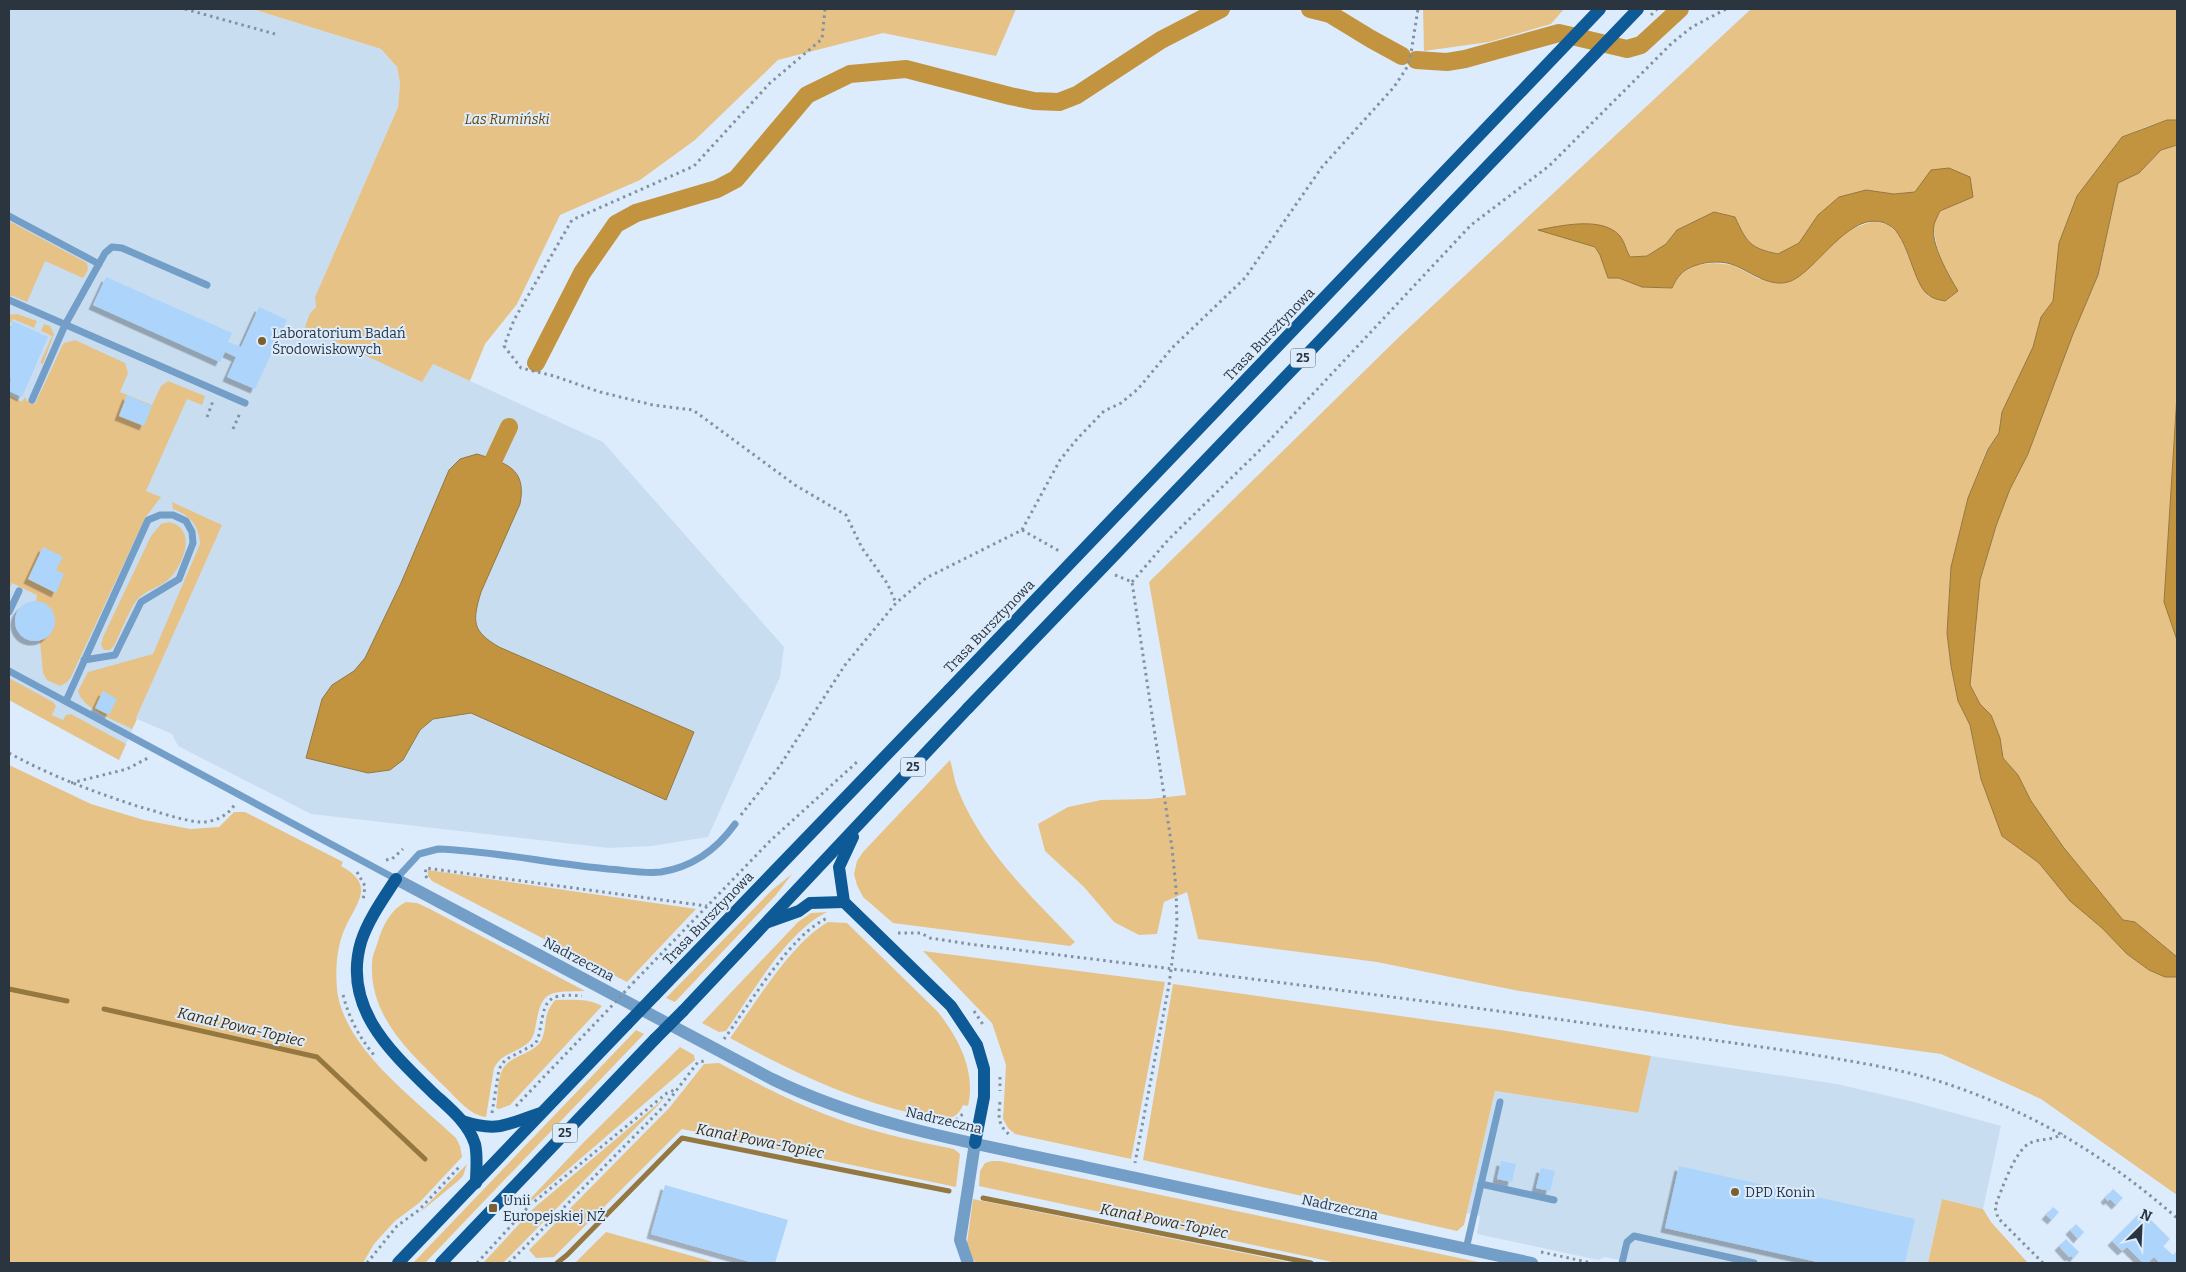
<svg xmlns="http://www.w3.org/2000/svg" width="2186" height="1272" font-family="Bitter,serif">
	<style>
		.built { fill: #c9ddf1 }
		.green { fill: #e7c287; fill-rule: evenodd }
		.water { fill: #c29440; stroke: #947840 }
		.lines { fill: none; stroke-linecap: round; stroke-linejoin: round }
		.stream { stroke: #947840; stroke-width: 5 }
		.canal { stroke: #c29440; stroke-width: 18 }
		.building { fill: #add4fb; filter: url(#shadow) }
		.path { stroke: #8492a0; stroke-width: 3; stroke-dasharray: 2.5 4; stroke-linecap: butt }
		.service { stroke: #739ec8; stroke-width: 7 }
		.minor { stroke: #739ec8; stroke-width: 12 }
		.tertiary { stroke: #739ec8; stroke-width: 12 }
		.primary { stroke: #0d5a96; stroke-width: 12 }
		.path-bridge { stroke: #8492a0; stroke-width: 3; stroke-dasharray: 2.5 4; stroke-linecap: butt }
		.primary-bridge { stroke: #0d5a96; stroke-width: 12 }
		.poi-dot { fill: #7a5f31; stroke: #dcecfd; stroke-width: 2 }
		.labels { text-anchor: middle; stroke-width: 4; stroke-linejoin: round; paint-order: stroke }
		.shield { fill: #dcecfd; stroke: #5f6c79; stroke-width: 1 }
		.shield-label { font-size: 12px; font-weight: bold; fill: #2a3540 }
		.park-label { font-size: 14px; font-style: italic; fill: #664601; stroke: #dcecfd }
		.poi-label { font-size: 14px; fill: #2a3540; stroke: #dcecfd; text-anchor: start }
		.street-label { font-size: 14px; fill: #2a3540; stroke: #dcecfd }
		.water-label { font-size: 15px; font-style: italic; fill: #3f2b06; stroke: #dcecfd }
	</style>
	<defs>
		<filter id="shadow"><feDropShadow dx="-4.5" dy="4.5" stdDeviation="0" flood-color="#0004"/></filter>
	</defs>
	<rect width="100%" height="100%" fill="#dcecfd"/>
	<!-- built -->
	<g class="built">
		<polygon points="9,9 252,9 381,49 397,67 400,83 398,107 315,297 316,307 310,313 422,381 433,364 603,442 784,647 780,677 708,837 652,846 609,848 311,814 178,746 172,734 137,719 119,760 9,700"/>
		<polygon points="1651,1056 1837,1084 1914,1102 2001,1126 1983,1209 1942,1199 1928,1263 1633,1263 1605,1257 1598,1260 1477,1234 1480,1216 1467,1213 1495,1091 1637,1113"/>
	</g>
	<!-- green -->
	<g class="green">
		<polygon points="252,9 1016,9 996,56 883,33 778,60 695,140 640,180 560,215 517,304 485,344 470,381 433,364 422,382 305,327 310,313 316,307 315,297 398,107 400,83 397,67 381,49"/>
		<polygon points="1423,9 1564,9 1551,24 1489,42 1424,51"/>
		<path d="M1751,9H2177V120H2167L2146,127L2122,137L2077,196L2059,243L2054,301L2041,317L2033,347L2002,412L1999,433L1987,449L1968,498L1951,567L1947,633L1951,666L1958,701L1970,725L1981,779L2002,836L2039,863L2070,901L2102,928L2127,954L2149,970L2165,977H2177V1195L2041,1099L1941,1054L1737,1026L1514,990L1377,962L1198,939L1187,892L1164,902L1157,934L1139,935L1114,922L1084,887L1045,851L1038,824L1068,807L1101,800L1149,799L1186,795L1149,582L1399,337ZM1931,170L1973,197L1940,211L1933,226L1937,247L1944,268L1958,291L1945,301L1928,296L1918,280L1900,236L1889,225L1874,221L1851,229L1829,246L1813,264L1759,279L1733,265L1714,263L1695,265L1680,275L1672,288L1642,287L1619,278H1608L1600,255L1595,247L1539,230L1619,235L1630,257L1647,256L1666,244L1677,230L1714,212L1735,217C1747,243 1750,247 1778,254L1799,243L1818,215L1839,197L1866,190L1894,194L1915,192Z"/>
		<polygon points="2177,145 2177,395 2164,602 2177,640 2177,957 2135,922 2123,920 2064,848 2031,801 2018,775 2003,758 2000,738 1991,715 1980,704 1970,685 1980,580 1996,526 2010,489 2028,454 2073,334 2098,275 2118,183 2139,173 2161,150"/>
		<polygon points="9,221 87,263 88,270 83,278 45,261 27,302 13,296 9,296"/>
		<polygon points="17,314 37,321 34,328 13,319 11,323 9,322 9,315"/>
		<polygon points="44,324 50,326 54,334 43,364 40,363 52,336 41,331"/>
		<polygon points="75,340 125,363 128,373 120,392 152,405 161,386 168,381 205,396 202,405 187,399 146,491 161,497 145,518 71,677 67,682 60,686 47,680 43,673 36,600 37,595 12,583 9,590 9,395 22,402 25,397 27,401 35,404 62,346 64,343"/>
		<path d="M172,502L222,525L136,718L137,719L132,729C117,721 82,709 78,691L88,672L153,654L200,544C199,526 190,515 173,509Z"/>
		<path d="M169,522C198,528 184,566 168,580C159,588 143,591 136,601C127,615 121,632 114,646L110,650H104L101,645L103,637L151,536L161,524Z"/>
		<polygon points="9,678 53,702 56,706 52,715 63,720 66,715 71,714 126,744 119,760 9,700"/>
		<path d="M950,760C953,769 954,780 958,790C982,850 1030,895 1075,942L1070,946L893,923L863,897L857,885L854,874L857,861L863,852Z"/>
		<path d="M9,765L91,804L144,820L190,829L219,827L234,812H245L343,862L341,866C380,887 352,906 342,936C336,953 335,978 338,996C349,1052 416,1100 456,1138L460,1146L462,1157L419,1203L395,1221L374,1244L363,1263H9Z"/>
		<polygon points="428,870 696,909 627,982 432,881 428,876"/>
		<polygon points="792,874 776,895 675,1002 666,998 772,890"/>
		<path d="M406,902L417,903L430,909L585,991C547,992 542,989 535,1029C534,1034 532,1040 528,1043C516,1053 502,1053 494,1068L486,1117C470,1116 455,1096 444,1086C409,1052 369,1016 372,963C372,956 376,948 378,941C383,925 391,909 406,902Z"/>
		<path d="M827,912C786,932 752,994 726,1031L719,1032L702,1023L798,922L811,913Z"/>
		<path d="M828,922L847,923L938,1012C959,1039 976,1071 968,1106L963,1105C960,1113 954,1118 946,1119C937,1120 926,1116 916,1114C850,1100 789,1070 730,1038C755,1004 791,943 828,922Z"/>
		<polygon points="923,951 1165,982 1131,1159 1015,1134 1008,1128 1003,1119 1006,1065 992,1023"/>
		<polygon points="1173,984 1507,1031 1651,1056 1638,1113 1495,1091 1464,1225 1457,1231 1143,1160"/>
		<path d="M555,1000C571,1000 588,998 602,1006L510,1105L499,1109L496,1108C498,1097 497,1083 501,1073C507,1054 534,1056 542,1039C548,1023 542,1016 555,1000Z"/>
		<polygon points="636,1030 644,1034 425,1263 413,1263"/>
		<polygon points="680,1047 694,1055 695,1060 529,1203 528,1201 583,1143"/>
		<path d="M719,1063C761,1086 804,1108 849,1123C883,1134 918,1142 954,1149L960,1154L956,1187L682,1129L554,1257L536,1258L529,1250L670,1107L704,1064Z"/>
		<polygon points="667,1096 503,1263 483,1263 534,1208"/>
		<polygon points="992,1161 1000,1161 1483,1263 1337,1263 979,1186 980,1171 985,1163"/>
		<polygon points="467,1164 463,1176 458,1181 419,1213"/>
		<polygon points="973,1199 1293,1263 976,1263 966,1250"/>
		<polygon points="1942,1199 1983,1209 1991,1222 2028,1263 1928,1263"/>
		<polygon points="606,1232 717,1263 575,1263"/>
	</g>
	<!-- water -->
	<g class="water">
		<polygon points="2167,120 2177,120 2177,145 2161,150 2139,173 2118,183 2098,275 2073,334 2028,454 2010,489 1996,526 1980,580 1970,685 1980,704 1991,715 2000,738 2003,758 2018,775 2031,801 2064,848 2123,920 2135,922 2177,957 2177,977 2165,977 2149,970 2127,954 2102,928 2070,901 2039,863 2002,836 1981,779 1970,725 1958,701 1951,666 1947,633 1951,567 1968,498 1988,449 1999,433 2002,412 2033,347 2041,317 2053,301 2059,243 2077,196 2122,137"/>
		<path d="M1949,168L1970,177L1973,197L1940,211C1938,215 1935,221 1934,225C1930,244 1949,276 1958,291L1945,301C1940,300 1934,299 1930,296C1913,287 1909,236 1889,225C1852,205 1819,269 1791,281C1771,289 1751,272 1734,265C1718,259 1692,262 1680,275C1677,278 1674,284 1672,288L1642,287L1619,278H1608L1600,255L1595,247L1538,230C1560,226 1601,216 1619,235C1624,240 1626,250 1630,257L1647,256L1666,244L1677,230L1714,212L1735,217C1747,243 1750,248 1778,254L1799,243L1818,215L1839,197L1866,190L1894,194L1915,192L1931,170Z"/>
		<polygon points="2177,395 2177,640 2164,602"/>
		<path d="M477,454C506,463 527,468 520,504L481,592C472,622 472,631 499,647L694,732L666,800L471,713L433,719L420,730L403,760L390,770L368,773L306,758L322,699L332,685L354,671L365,658L401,583L449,470L460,459Z"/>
	</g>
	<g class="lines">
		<!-- stream -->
		<g class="stream">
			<polyline points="9,989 67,1001"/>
			<polyline points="104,1009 317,1057 425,1159"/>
			<polyline points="983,1198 1311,1263"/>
			<polyline points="557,1263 567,1255 682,1138 949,1191"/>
		</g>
		<!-- canal -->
		<g class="canal">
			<polyline points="1310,9 1330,14 1371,39 1402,56"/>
			<polyline points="1416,60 1447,62 1465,59 1559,33 1627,49 1641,45 1680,9"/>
			<polyline points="536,363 582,273 616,224 636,213 717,189 736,179 807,95 850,74 906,69 1010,96 1034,101 1059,102 1077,95 1161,40 1221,9"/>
			<polyline points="494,459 509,427"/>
		</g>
	</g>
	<!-- building -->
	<g class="building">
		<polygon points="106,277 232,333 228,342 241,347 259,307 287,320 255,389 227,377 236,357 225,352 220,362 93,305"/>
		<polygon points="13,321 48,337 22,397 9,391 11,379 9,378 9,332"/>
		<polygon points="127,395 152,406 144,426 119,416"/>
		<polygon points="43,547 63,557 56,570 64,574 56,593 28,579"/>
		<circle cx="35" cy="621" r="20"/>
		<polygon points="103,691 117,699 109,715 95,708"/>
		<polygon points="1501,1161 1516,1164 1512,1182 1497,1179"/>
		<polygon points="1679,1166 1915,1219 1905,1263 1822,1263 1665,1228"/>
		<polygon points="1541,1168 1555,1171 1550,1191 1536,1188"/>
		<polygon points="665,1185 788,1220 775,1263 754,1263 651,1234"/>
		<polygon points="2113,1189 2123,1198 2116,1205 2110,1199 2108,1201 2105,1198"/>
		<polygon points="2053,1207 2059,1212 2052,1220 2046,1215"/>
		<polygon points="2142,1211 2170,1239 2163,1246 2173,1255 2177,1251 2177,1263 2160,1263 2154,1257 2147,1263 2143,1263 2127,1247 2122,1251 2112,1241"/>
		<polygon points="2076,1224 2084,1232 2078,1239 2070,1230"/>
		<polygon points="2066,1239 2079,1252 2074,1258 2071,1256 2069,1257 2059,1246"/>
	</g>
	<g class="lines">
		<!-- path -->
		<g class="path">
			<polyline points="185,9 275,34"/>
			<polyline points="825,9 822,39 770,83 694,166 572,220 514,320 504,346 521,368 554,376 600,392 653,405 693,410 795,485 846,515 862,548 887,583 896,603"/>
			<polyline points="207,417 213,401"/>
			<polyline points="233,429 240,413"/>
			<polyline points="1022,530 1060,460 1077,439 1104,411 1121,403 1138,389 1172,348 1245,278 1322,167 1394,87 1406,69 1410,59 1418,9"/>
			<polyline points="1115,575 1132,582 1172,848 1176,888 1177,923 1169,985 1135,1163"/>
			<polyline points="1132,582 1168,540 1266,444 1471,225 1549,166 1672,43 1692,27 1726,9"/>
			<path d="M9,753C51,776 94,792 140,807C159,812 180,820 199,822C213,823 228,816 235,804"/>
			<polyline points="71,783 127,769 148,758"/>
			<polyline points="741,815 779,767 845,665 896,603 926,578 1022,530 1061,552"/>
			<polyline points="386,860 392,859 403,849"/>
			<polyline points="357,872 365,886 363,901"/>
			<polyline points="427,878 425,875 426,868 707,906"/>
			<path d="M898,933H921L930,938L969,944C1184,970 1400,997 1614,1027C1683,1036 1752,1045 1821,1056C1867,1064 1912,1071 1956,1087C2042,1117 2109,1159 2177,1218"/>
			<polyline points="633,983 770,841 857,762"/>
			<path d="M343,995C349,1018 359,1037 374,1055"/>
			<polyline points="974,1011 984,1026"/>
			<path d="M724,1039C748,1007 792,932 828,918"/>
			<polyline points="1000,1077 1000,1091"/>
			<path d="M1000,1102C998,1117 998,1126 1011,1136"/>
			<polyline points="516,1106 606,1012"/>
			<path d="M492,1113L499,1069L505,1060L535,1044L538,1039C546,1005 540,992 582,996"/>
			<polyline points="950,1123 956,1120 965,1112"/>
			<polyline points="1541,1252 1592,1263"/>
			<polyline points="367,1263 397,1226 419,1210 461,1165"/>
			<polyline points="477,1263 529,1206 667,1093 677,1089"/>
			<polyline points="509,1263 666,1104 698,1062 706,1061"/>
			<path d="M2043,1263L1998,1218L1995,1207C2001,1191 2015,1150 2030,1143C2040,1138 2055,1141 2062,1133"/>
		</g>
		<!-- service -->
		<g class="service">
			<polyline points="9,216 99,264"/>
			<polyline points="9,300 245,403"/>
			<polyline points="32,400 65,325 105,253 112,247 122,248 207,285"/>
			<polyline points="9,612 19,591"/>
			<path d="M9,671L396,879L419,854L438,849C495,851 551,864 608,869C625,870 644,874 661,872C693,867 717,849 735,824"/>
			<polyline points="66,701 148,520 160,515 173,515 186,521 192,532 193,543 179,579 141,602 115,655 84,660"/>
			<polyline points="1481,1184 1554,1200"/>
			<polyline points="1466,1249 1500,1102"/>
			<polyline points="1622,1263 1627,1242 1634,1236 1754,1263"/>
		</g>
		<!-- minor -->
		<polyline class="minor" points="968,1263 960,1240 975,1143"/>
		<!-- tertiary -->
		<path class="tertiary" d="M396,879L772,1079C870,1127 979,1144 1085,1167C1234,1199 1383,1231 1532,1263"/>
		<!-- primary -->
		<g class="primary">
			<polyline points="853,837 839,867 844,902 951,1006 977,1045 984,1069 984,1097 975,1143"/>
			<path d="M396,879C383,899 368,920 361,942C342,1007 390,1051 432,1092C448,1107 468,1122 475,1144C478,1156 476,1171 476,1183"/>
			<polyline points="768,922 799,911 810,903 844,902"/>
			<polyline points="655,995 949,690"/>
			<polyline points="683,1011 968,708"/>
			<path d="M462,1121C499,1133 506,1124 541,1113"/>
			<polyline points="398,1263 627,1024"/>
			<polyline points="441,1263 655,1039"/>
		</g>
		<!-- path-bridge -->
		<g class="path-bridge">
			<polyline points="1651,15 1657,9"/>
			<polyline points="606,1012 633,983"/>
		</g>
		<!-- primary-bridge -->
		<g class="primary-bridge">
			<polyline points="949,690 1600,9"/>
			<polyline points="968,708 1638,9"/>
			<polyline points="627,1024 655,995"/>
			<polyline points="655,1039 683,1011"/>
		</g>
	</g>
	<!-- markers -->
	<g class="poi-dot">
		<circle cx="262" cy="341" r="5"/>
		<circle cx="1735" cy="1192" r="5"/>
		<rect x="488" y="1203" width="10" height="10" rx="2.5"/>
	</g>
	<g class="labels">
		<!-- shield labels -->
		<g class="shield">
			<rect x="1290.5" y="348.5" width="25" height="19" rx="4"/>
			<rect x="900.5" y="757.5" width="25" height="19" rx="4"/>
			<rect x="552.5" y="1123.5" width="25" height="19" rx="4"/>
		</g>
		<g class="shield-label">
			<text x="1303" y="362">25</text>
			<text x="913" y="771">25</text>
			<text x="565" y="1137">25</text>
		</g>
		<!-- park labels -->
		<g class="park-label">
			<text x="507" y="124">Las Rumiński</text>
		</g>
		<!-- poi labels -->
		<g class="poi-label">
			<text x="272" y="338">Laboratorium Badań<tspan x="272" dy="16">Środowiskowych</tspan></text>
			<text x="1745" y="1197">DPD Konin</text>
			<text x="503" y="1205">Unii<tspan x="503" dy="16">Europejskiej NŻ</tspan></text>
		</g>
		<!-- street labels -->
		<g class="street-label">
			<text transform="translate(1269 334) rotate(-46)" y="5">Trasa Bursztynowa</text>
			<text transform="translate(989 626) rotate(-46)" y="5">Trasa Bursztynowa</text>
			<text transform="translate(708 918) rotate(-46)" y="5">Trasa Bursztynowa</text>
			<text transform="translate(579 959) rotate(28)" y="5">Nadrzeczna</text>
			<text transform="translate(944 1120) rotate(13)" y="5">Nadrzeczna</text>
			<text transform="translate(1340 1207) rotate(12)" y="5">Nadrzeczna</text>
		</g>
		<!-- water labels -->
		<g class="water-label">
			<text transform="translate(241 1027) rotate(13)" y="5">Kanał Powa-Topiec</text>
			<text transform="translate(760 1141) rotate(11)" y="5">Kanał Powa-Topiec</text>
			<text transform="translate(1164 1221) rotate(11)" y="5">Kanał Powa-Topiec</text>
		</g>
	</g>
	<!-- border -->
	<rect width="2186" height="1272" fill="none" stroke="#2a3540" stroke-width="20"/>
	<!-- north arrow -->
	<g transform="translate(2141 1227) rotate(24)" stroke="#dcecfd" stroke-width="4" paint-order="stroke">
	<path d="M0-4L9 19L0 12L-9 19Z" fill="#2a3540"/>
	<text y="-8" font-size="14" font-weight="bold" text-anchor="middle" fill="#2a3540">N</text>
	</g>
</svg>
